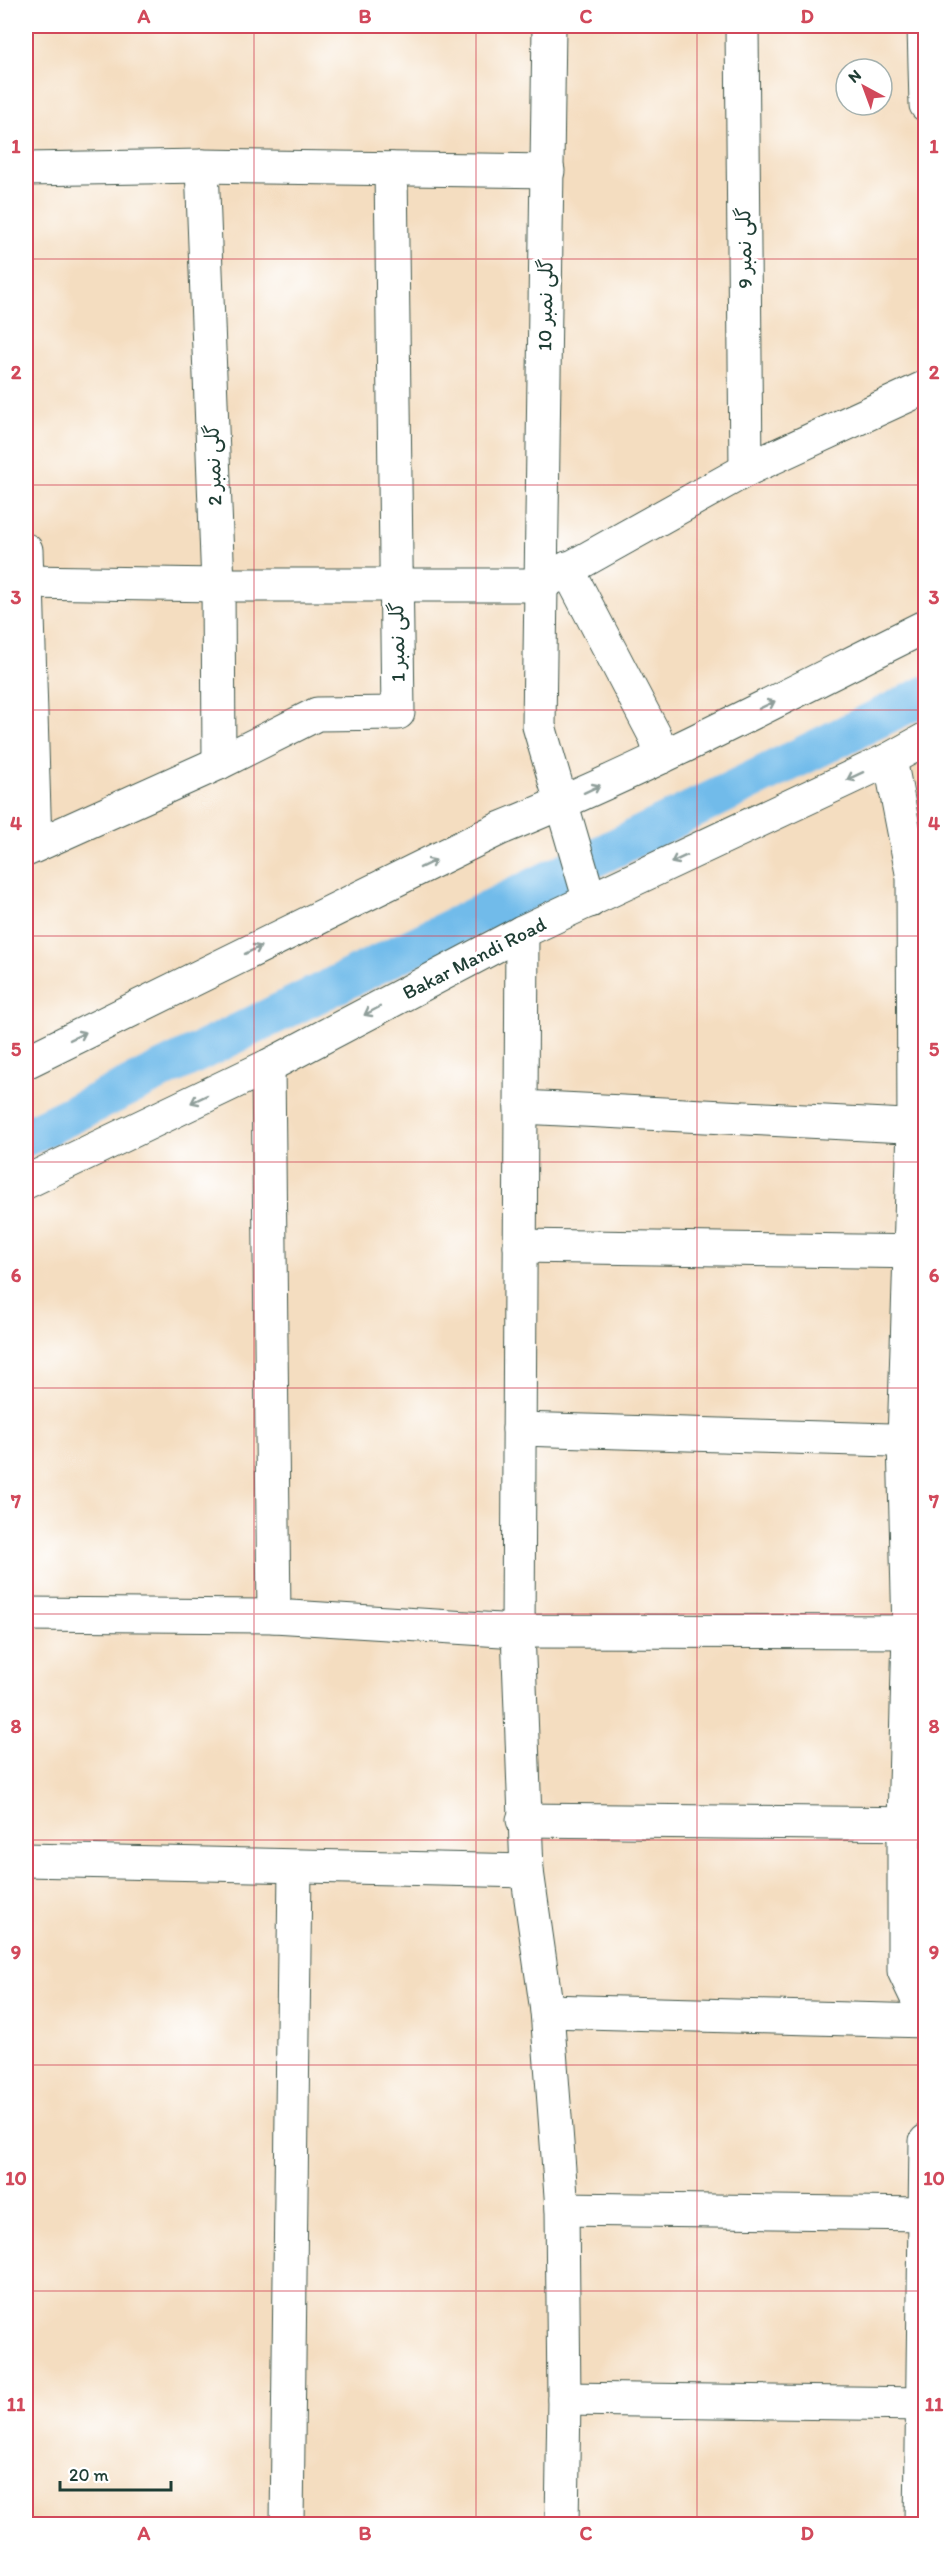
<svg xmlns="http://www.w3.org/2000/svg" width="951" height="2550" font-family="Itim,'Playpen Sans Arabic',sans-serif">
	<style>
		.lines { fill: none; stroke-linecap: round; stroke-linejoin: round }
		.canal { stroke: #71bbea; stroke-width: 39 }
		.minor-casing { stroke: #3f5549; stroke-width: 35 }
		.minor { stroke: #fff; stroke-width: 33 }
		.oneway { stroke: #8f9e9a }
		.grid { fill: none; stroke: #d1495b; stroke-width: 1.5; stroke-opacity: 0.55 }
		.labels { text-anchor: middle; stroke-width: 6; stroke-linejoin: round; paint-order: stroke }
		.street-label { font-size: 20px; fill: #1f3d34; stroke: #fff }
		.neatline { fill: none; stroke: #d1495b; stroke-width: 2 }
		.grid-label { font-size: 20px; text-anchor: middle; font-weight: bold; fill: #d1495b }
	</style>
	<rect width="100%" height="100%" fill="#fff"/>
	<filter id="ink" filterUnits="userSpaceOnUse"><feTurbulence type="fractalNoise" baseFrequency=".0167" numOctaves="2"/><feDisplacementMap in="SourceGraphic" scale="12" xChannelSelector="R" yChannelSelector="G"/><feConvolveMatrix kernelMatrix="1 2 1 2 8 2 1 2 1" color-interpolation-filters="sRGB"/></filter>
	<filter id="wash" filterUnits="userSpaceOnUse"><feTurbulence type="fractalNoise" baseFrequency=".008" numOctaves="4" result="noise"/><feDisplacementMap in="SourceGraphic" scale="24" xChannelSelector="R" yChannelSelector="G"/><feGaussianBlur stdDeviation="1.35" result="paint"/><feColorMatrix in="noise" values="0 0 0 0 0 0 0 0 0 0 0 0 0 0 0 0 0 1.4 0 .05"/><feComposite in="paint" operator="in"/></filter>
	<g filter="url(#wash)">
		<rect width="100%" height="100%" fill="#f4ddc0"/>
		<g class="lines">
			<!-- canal -->
			<polyline class="canal" points="26,1137 926,695"/>
		</g>
	</g>
	<g filter="url(#ink)">
		<g class="lines">
			<defs>
				<g id="minor">
					<polyline points="549,26 539,726 590,901"/>
					<polyline points="742,26 746,470"/>
					<polyline points="924,26 926,105"/>
					<polyline points="202,166 218,585 219,763"/>
					<polyline points="26,169 202,166 548,171"/>
					<polyline points="26,550 35,845"/>
					<polyline points="567,568 654,734 662,757"/>
					<polyline points="26,582 218,585 540,585 746,470 926,387"/>
					<polyline points="890,759 913,878 914,1127 904,1441 909,1631 904,1824 904,1971 926,2017"/>
					<polyline points="26,850 219,763 317,714 398,713 391,169"/>
					<polyline points="522,932 518,1631 527,1871 547,2011 562,2209 564,2399 562,2524"/>
					<path d="M26,1062L499,829C645,770 785,696 926,626"/>
					<polyline points="268,1066 274,1616"/>
					<polyline points="521,1107 926,1127"/>
					<polyline points="26,1182 268,1066 522,932 890,759 926,739"/>
					<polyline points="520,1246 926,1252"/>
					<polyline points="519,1429 925,1441"/>
					<polyline points="26,1614 274,1616 518,1631 926,1632"/>
					<polyline points="523,1820 926,1824"/>
					<polyline points="26,1860 527,1871"/>
					<polyline points="547,2011 926,2021"/>
					<polyline points="562,2209 926,2214"/>
					<polyline points="564,2399 926,2404"/>
					<polyline points="287,2524 295,1867"/>
					<polyline points="921,2524 926,2141"/>
				</g>
			</defs>
			<!-- minor casing -->
			<use href="#minor" class="minor-casing"/>
			<!-- minor -->
			<use href="#minor" class="minor"/>
		</g>
		<!-- one-way arrows -->
		<defs><path id="oneway-shaft" d="M-6 0H5M1.5-3L5.5 0L1.5 3" fill="none" stroke-width="1.6" stroke-linecap="round" stroke-linejoin="round" transform="scale(1.5)"/></defs>
		<g class="oneway">
			<use href="#oneway-shaft" transform="translate(767 705) rotate(-26)"/>
			<use href="#oneway-shaft" transform="translate(855 776) rotate(155)"/>
			<use href="#oneway-shaft" transform="translate(592 789) rotate(-25)"/>
			<use href="#oneway-shaft" transform="translate(679 859) rotate(155)"/>
			<use href="#oneway-shaft" transform="translate(428 864) rotate(-26)"/>
			<use href="#oneway-shaft" transform="translate(253 950) rotate(-26)"/>
			<use href="#oneway-shaft" transform="translate(372 1011) rotate(152)"/>
			<use href="#oneway-shaft" transform="translate(78 1036) rotate(-26)"/>
			<use href="#oneway-shaft" transform="translate(199 1099) rotate(154)"/>
		</g>
	</g>
	<!-- grid -->
	<path class="grid" d="M254,26V2524M476,26V2524M697,26V2524M26,259H926M26,485H926M26,710H926M26,936H926M26,1162H926M26,1388H926M26,1614H926M26,1840H926M26,2065H926M26,2291H926"/>
	<g class="labels">
		<!-- street labels -->
		<g class="street-label">
			<text transform="translate(744 248) rotate(-91)" y="7">گلی نمبر 9</text>
			<text transform="translate(545 305) rotate(-89)" y="7">گلی نمبر 10</text>
			<text transform="translate(213 465) rotate(-92)" y="7">گلی نمبر 2</text>
			<text transform="translate(397 642) rotate(-91)" y="7">گلی نمبر 1</text>
			<text transform="translate(474 958) rotate(-27)" y="7">Bakar Mandi Road</text>
		</g>
	</g>
	<!-- margin -->
	<rect width="951" height="2550" fill="none" stroke="#fff" stroke-width="66"/>
	<!-- north arrow -->
	<g transform="translate(864 87) rotate(319)"><circle r="28" fill="#ffffff" stroke="#a5b1ae" stroke-width="1.5"/>
	<path d="M0-4.5L10 22L0 15L-10 22Z" fill="#d1495b"/>
	<text y="-9" font-size="16" font-weight="bold" text-anchor="middle" fill="#1f3d34">N</text>
	</g>
	<!-- scale -->
	<path d="M60 2481v9h111v-9" fill="none" stroke="#1f3d34" stroke-width="3"/>
	<text x="69" y="2481" font-size="18" fill="#1f3d34" stroke="#ffffff" stroke-width="4.5" paint-order="stroke">20 m</text>
	<rect x="33" y="33" width="885" height="2484" class="neatline"/>
	<g class="grid-label">
		<text x="144" y="23">A</text>
		<text x="365" y="23">B</text>
		<text x="586" y="23">C</text>
		<text x="807" y="23">D</text>
		<text x="16" y="153">1</text>
		<text x="934" y="153">1</text>
		<text x="16" y="379">2</text>
		<text x="934" y="379">2</text>
		<text x="16" y="604">3</text>
		<text x="934" y="604">3</text>
		<text x="16" y="830">4</text>
		<text x="934" y="830">4</text>
		<text x="16" y="1056">5</text>
		<text x="934" y="1056">5</text>
		<text x="16" y="1282">6</text>
		<text x="934" y="1282">6</text>
		<text x="16" y="1508">7</text>
		<text x="934" y="1508">7</text>
		<text x="16" y="1733">8</text>
		<text x="934" y="1733">8</text>
		<text x="16" y="1959">9</text>
		<text x="934" y="1959">9</text>
		<text x="16" y="2185">10</text>
		<text x="934" y="2185">10</text>
		<text x="16" y="2411">11</text>
		<text x="934" y="2411">11</text>
		<text x="144" y="2540">A</text>
		<text x="365" y="2540">B</text>
		<text x="586" y="2540">C</text>
		<text x="807" y="2540">D</text>
	</g>
</svg>
